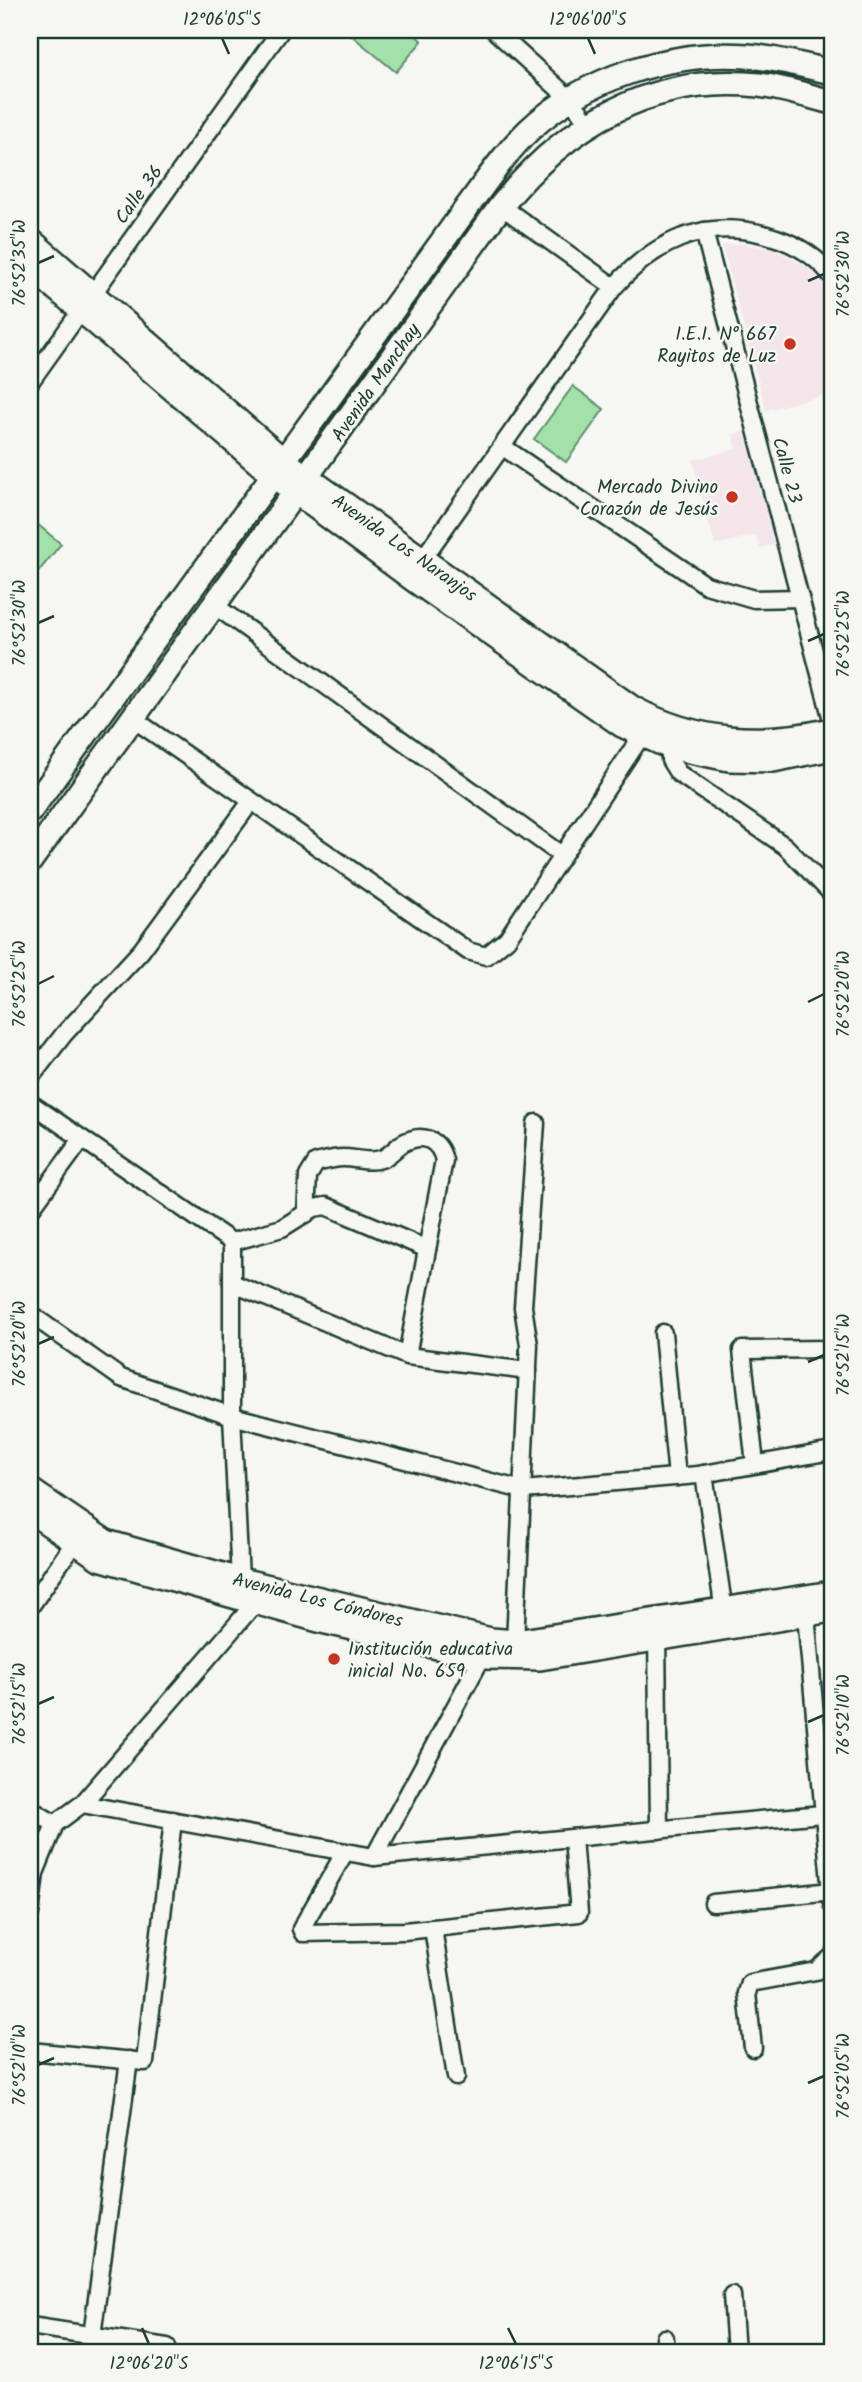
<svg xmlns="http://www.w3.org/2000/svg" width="862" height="2382" font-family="Kalam,sans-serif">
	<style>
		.built { fill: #f4e5eb }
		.green { fill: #a2e1a9; stroke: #608f6e; stroke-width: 2 }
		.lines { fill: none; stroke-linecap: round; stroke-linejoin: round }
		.street-casing { stroke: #1f3d34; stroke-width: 21 }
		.secondary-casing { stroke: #1f3d34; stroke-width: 28 }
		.street { stroke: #f6f6f2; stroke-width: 16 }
		.secondary { stroke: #f6f6f2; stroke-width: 23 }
		.ticks { fill: none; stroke: #1f3d34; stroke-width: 2.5 }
		.poi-dot { fill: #c8321e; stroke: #f6f6f2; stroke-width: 2.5 }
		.labels { text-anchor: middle; stroke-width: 5; stroke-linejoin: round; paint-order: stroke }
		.street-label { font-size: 19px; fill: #1f3d34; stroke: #f6f6f2 }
		.poi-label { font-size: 19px; fill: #1f3d34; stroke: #f6f6f2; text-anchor: end }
		.neatline { fill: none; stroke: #1f3d34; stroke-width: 2.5 }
		.ticks-label { font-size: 18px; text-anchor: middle; fill: #1f3d34 }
	</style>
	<rect width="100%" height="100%" fill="#f6f6f2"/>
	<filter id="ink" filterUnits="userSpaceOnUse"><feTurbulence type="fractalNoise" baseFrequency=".0143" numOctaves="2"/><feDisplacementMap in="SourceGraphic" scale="14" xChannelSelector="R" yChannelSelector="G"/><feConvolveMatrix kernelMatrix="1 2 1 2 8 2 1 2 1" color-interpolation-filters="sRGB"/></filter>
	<g filter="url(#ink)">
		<!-- built -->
		<g class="built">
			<polygon points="744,244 774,249 807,267 825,283 832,295 832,393 766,410 722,245"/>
			<polygon points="745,431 774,545 760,548 756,535 715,545 693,460 736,449 733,434"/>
		</g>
		<!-- green -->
		<g class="green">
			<polygon points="345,30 409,30 422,41 396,72"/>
			<polygon points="573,386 604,409 566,462 534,439"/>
			<polygon points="30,518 61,544 35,576 30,571"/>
		</g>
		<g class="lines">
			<defs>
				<g id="street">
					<polyline points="494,30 571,100 589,124"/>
					<polyline points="501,206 614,287"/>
					<polyline points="704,231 832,720"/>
					<polyline points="30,382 281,30"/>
					<polyline points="503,447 706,585 754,599 800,598"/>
					<path d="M422,560L614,287C634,265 660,244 689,235C736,220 801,236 832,276"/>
					<polyline points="214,605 560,854"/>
					<polyline points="132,718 468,951 486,956 507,939 642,735"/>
					<polyline points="670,747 670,760 678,773 785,846 832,894"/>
					<polyline points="30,1078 64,1034 141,951 250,803"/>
					<polyline points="30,1103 232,1242 282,1228 314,1208 326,1206 427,1249"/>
					<polyline points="30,1210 82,1139"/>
					<path d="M306,1214L308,1176L316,1163C324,1161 334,1158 343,1158C356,1158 368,1163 381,1159C390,1156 396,1147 403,1143C424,1132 439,1140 444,1160L407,1356"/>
					<polyline points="232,1242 232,1416 240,1580"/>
					<polyline points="232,1283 407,1356 528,1371"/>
					<polyline points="30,1314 121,1378 232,1416 523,1490 698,1475 832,1451"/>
					<polyline points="663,1333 677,1477"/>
					<polyline points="755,1464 742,1350 832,1349"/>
					<polyline points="704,1474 724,1612"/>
					<polyline points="30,1607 74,1543"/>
					<polyline points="806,1615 832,1904"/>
					<polyline points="657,1629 659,1830"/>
					<polyline points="515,1642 529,1345 523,1307 536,1123"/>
					<polyline points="82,1804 374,1857 832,1813"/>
					<polyline points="30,1809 55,1824"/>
					<polyline points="345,1852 301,1929 303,1933 404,1931 579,1913 573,1838"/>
					<polyline points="374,1857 482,1657"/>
					<polyline points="713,1903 832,1891"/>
					<polyline points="30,1914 35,1873 55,1824 82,1804 256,1602"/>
					<polyline points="433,1928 456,2077"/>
					<polyline points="753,2048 747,1993 750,1983 816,1971 832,1957"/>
					<polyline points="30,2051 145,2062 173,1820"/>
					<polyline points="732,2295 736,2352"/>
					<polyline points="30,2326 167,2347"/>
					<polyline points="92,2336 129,2060"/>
					<polyline points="665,2338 665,2352"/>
				</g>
				<g id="secondary">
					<path d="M30,240L285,462L632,708C698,743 760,746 832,730"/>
					<polyline points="30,266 274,476 413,579 622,725 670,747 729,759 773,760 832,748"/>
					<path d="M30,811L468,206C487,180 506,152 529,130C585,78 672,50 748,56C776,58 804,66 832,72"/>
					<path d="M30,861L501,206C566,124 652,74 759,85C784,88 808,96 832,102"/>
					<polyline points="30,1490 106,1542 240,1580 491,1640 515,1642 832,1593"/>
					<polyline points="30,1511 99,1558 322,1621 482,1657 540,1658 832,1610"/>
				</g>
			</defs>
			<!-- street casing -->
			<use href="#street" class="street-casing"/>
			<!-- secondary casing -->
			<use href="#secondary" class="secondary-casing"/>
			<!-- street -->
			<use href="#street" class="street"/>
			<!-- secondary -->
			<use href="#secondary" class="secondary"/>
		</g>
	</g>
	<!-- ticks -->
	<path class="ticks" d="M222,38L229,54M588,38L595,54M38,263L54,256M808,281L824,274M38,623L54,616M808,641L824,634M38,984L54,976M808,1002L824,994M38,1344L54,1337M808,1362L824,1355M38,1704L54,1697M808,1722L824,1715M38,2065L54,2058M808,2083L824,2076M142,2328L149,2344M508,2328L516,2344"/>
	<!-- markers -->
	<g class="poi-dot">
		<circle cx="790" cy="344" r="7"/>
		<circle cx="732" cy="497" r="7"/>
		<circle cx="334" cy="1659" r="7"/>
	</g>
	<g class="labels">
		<!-- street labels -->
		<g class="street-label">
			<text transform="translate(138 194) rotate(-54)" y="7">Calle 36</text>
			<text transform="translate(375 382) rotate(-55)" y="7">Avenida Manchay</text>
			<text transform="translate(788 470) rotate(75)" y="7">Calle 23</text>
			<text transform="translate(405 547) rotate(35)" y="7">Avenida Los Naranjos</text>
			<text transform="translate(318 1599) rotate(14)" y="7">Avenida Los Cóndores</text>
		</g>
		<!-- poi labels -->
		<g class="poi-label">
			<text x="776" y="340">I.E.I. N° 667<tspan x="776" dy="22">Rayitos de Luz</tspan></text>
			<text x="718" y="493">Mercado Divino<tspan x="718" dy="22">Corazón de Jesús</tspan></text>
			<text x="348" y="1655" text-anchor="start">Institución educativa<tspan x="348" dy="22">inicial No. 659</tspan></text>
		</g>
	</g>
	<!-- margin -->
	<rect width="862" height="2382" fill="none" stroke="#f6f6f2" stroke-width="77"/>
	<rect x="38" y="38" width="786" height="2306" class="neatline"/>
	<g class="ticks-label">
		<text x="222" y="25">12°06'05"S</text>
		<text x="588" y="25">12°06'00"S</text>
		<text transform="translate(19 263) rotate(-90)" y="6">76°52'35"W</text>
		<text transform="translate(843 274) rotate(-90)" y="6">76°52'30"W</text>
		<text transform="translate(19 623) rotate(-90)" y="6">76°52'30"W</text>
		<text transform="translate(843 634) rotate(-90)" y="6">76°52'25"W</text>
		<text transform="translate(19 984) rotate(-90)" y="6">76°52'25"W</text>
		<text transform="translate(843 994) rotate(-90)" y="6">76°52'20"W</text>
		<text transform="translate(19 1344) rotate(-90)" y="6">76°52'20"W</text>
		<text transform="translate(843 1355) rotate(-90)" y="6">76°52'15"W</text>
		<text transform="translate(19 1704) rotate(-90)" y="6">76°52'15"W</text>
		<text transform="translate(843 1715) rotate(-90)" y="6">76°52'10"W</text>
		<text transform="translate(19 2065) rotate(-90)" y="6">76°52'10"W</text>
		<text transform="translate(843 2076) rotate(-90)" y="6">76°52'05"W</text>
		<text x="149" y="2369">12°06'20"S</text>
		<text x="516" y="2369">12°06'15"S</text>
	</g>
</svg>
